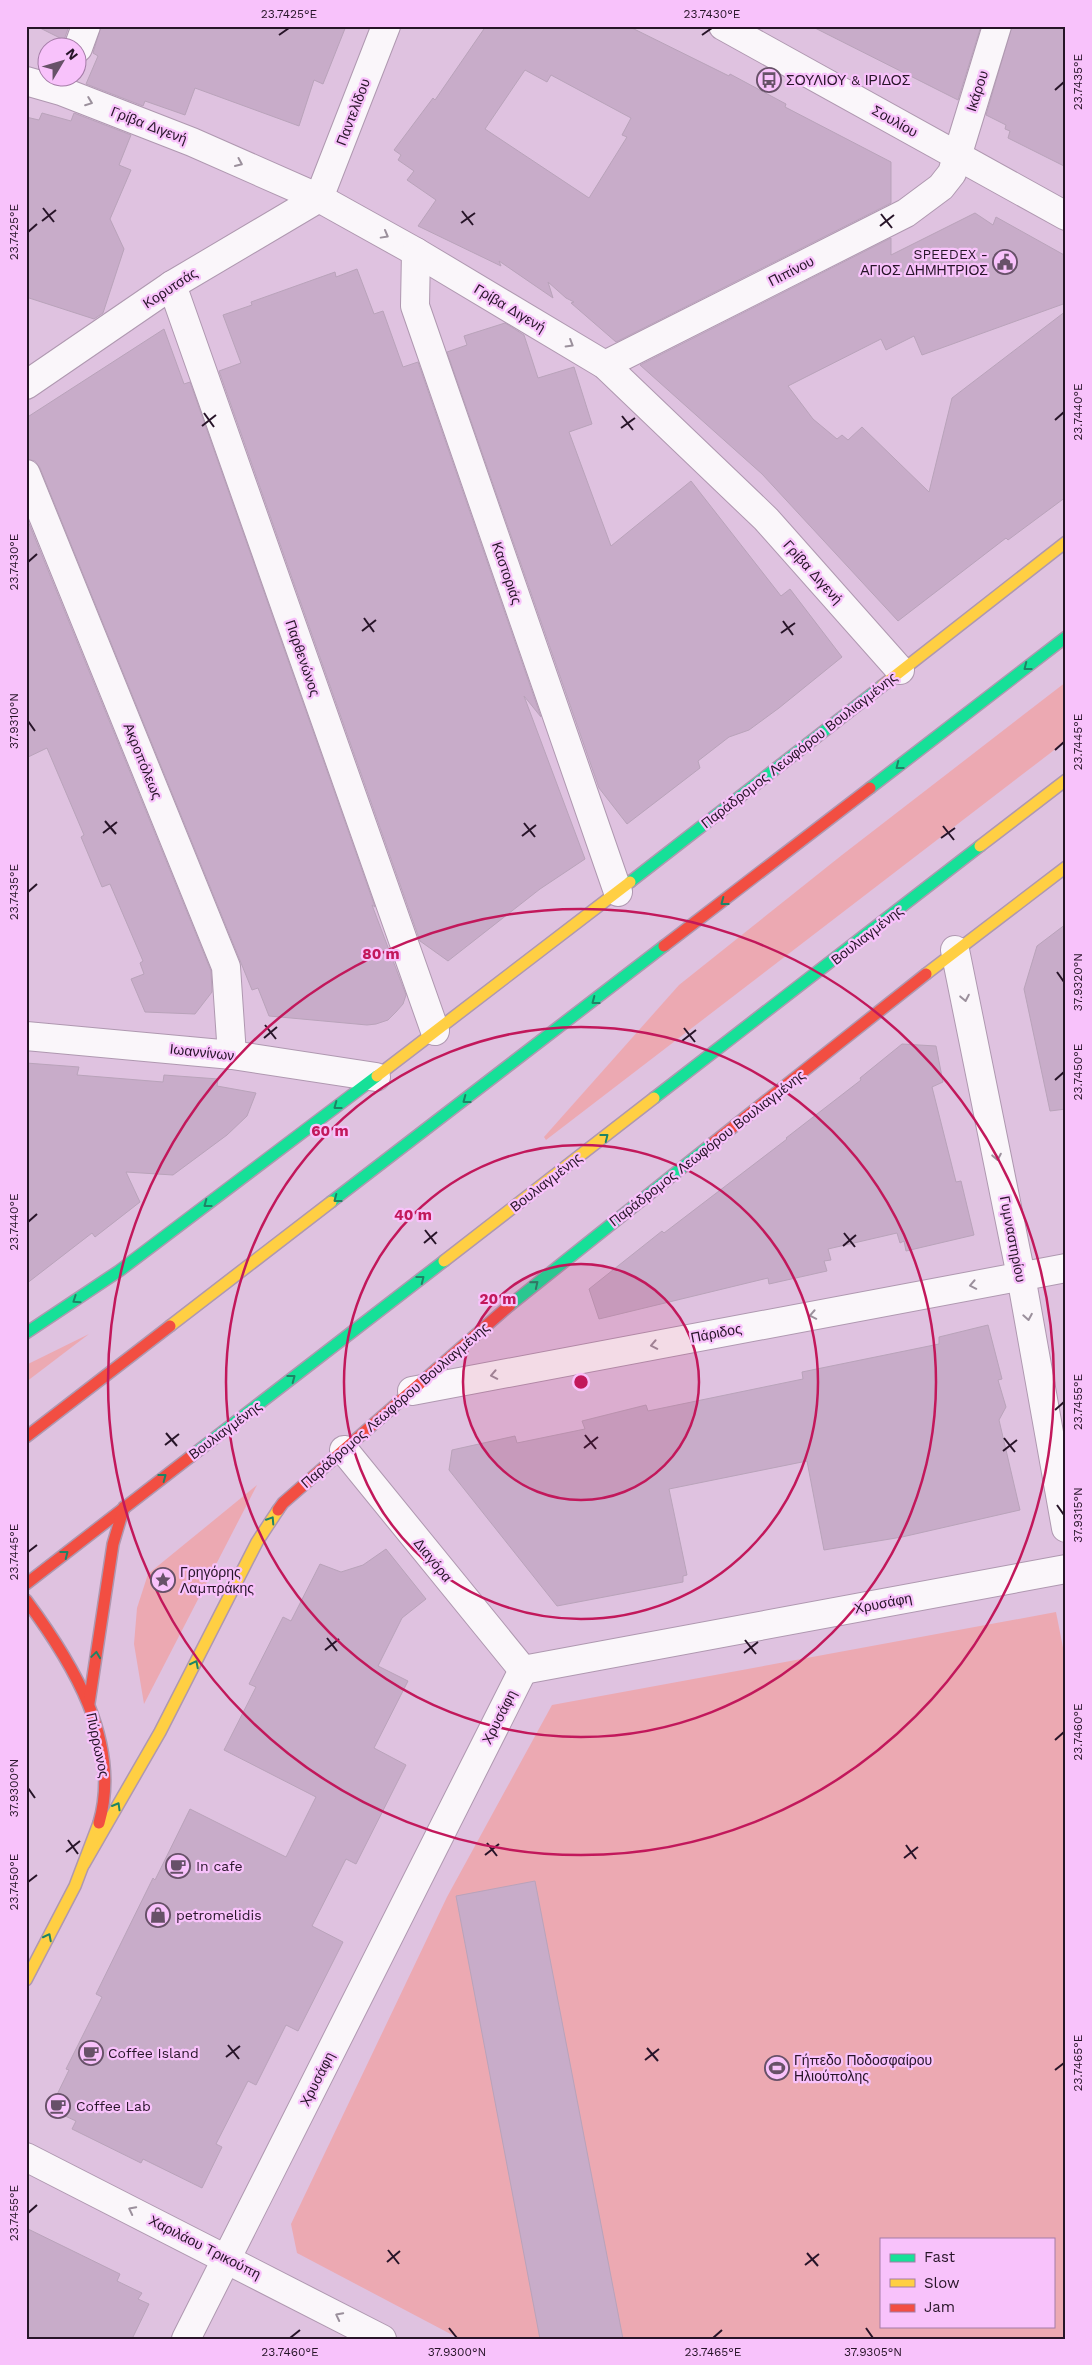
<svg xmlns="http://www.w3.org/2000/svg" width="1092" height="2365" font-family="'Work Sans',sans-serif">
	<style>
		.green { fill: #eca9b2; fill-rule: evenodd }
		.building { fill: #c8acc9; stroke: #b9a3ba; fill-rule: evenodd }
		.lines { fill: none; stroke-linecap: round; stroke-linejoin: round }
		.street-casing { stroke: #af98b0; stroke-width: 30 }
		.fast-casing { stroke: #af98b0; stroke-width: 14 }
		.slow-casing { stroke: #af98b0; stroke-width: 14 }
		.jam-casing { stroke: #af98b0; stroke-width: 14 }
		.street { stroke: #faf6fa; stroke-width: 28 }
		.fast { stroke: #16e098; stroke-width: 11 }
		.slow { stroke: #ffcf43; stroke-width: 11 }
		.jam { stroke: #f24e42; stroke-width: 11 }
		.oneway { stroke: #9b909c }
		.oneway2 { stroke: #1e8466 }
		.ticks { fill: none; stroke: #271428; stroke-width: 2 }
		.ring { fill: none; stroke: #c2185b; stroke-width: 2.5 }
		.labels { text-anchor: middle; stroke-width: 4.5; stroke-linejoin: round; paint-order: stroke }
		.poi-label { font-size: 14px; fill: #271428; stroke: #f8c2fb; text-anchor: start }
		.street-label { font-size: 14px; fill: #271428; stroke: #f8c2fb }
		.centre { fill: #c2185b; stroke: #f8c2fb; stroke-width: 2.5 }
		.ring-label { font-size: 15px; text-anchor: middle; font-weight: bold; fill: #c2185b; stroke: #f8c2fb; stroke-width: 4.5; stroke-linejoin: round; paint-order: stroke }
		.neatline { fill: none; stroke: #271428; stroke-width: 2 }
		.ticks-label { font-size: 12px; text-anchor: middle; fill: #271428 }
	</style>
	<rect width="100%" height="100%" fill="#dfc2e0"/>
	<!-- green -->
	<g class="green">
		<polygon points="1066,682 1066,741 546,1140 544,1137 679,985 842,855"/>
		<polygon points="89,1334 26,1382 26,1365"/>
		<polygon points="257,1485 144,1704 134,1644 137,1608 148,1574"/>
		<path d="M1056,1612L1066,1663V2339H460L297,2253L291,2224L447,1897L552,1705ZM881,2239H1053V2326H881Z"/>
	</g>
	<!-- building -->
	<g class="building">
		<polygon points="36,26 69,26 64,40"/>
		<polygon points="101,26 346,26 323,84 314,80 299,126 195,88 185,115 145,101 143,106 86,84 98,56 93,53"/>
		<path d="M486,26H628L729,76L730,74L786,104L785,107L891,162V203L616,342L571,303L574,302L566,298L548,282L553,298L499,261L501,266L418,226L436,200L407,180L414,171L398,160L401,155L394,150L433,98L435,100ZM525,70L547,82L551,75L631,118L622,135L627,137L589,198L485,129Z"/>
		<polygon points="811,26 981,26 958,100"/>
		<polygon points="1012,26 1066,26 1066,167 1008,138 1010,131 1005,129 1006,125 986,115"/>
		<polygon points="42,113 71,121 74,113 131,135 119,165 131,170 110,219 124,249 103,313 94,319 26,297 26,117 39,120"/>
		<polygon points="975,213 993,225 996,217 1066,256 1066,303 922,355 914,336 886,350 881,339 788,386 813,419 837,439 842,435 848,440 862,427 929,492 952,398 1066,311 1066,497 1008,540 1006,538 898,621 762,474 640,365 891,238 891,255"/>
		<polygon points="357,269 374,314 383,311 403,367 418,362 541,717 524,696 585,859 540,889 448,961 420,941 219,371 241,363 223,315 252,305 251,302 335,272 336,277"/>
		<polygon points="505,323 524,335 538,378 574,367 592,424 569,432 611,546 691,481 781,596 790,589 842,657 779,708 749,730 729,737 698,761 700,768 627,824 599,788 447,352 467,345 464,336"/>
		<polygon points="164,329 184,384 190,382 375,907 372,905 406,995 403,1004 396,1012 388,1020 376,1024 367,1025 269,1016 258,988 252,990 40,468 35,461 26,459 26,418"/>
		<polygon points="26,516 211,971 212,992 195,1014 145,1012 131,979 144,974 140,963 143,961 110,884 102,887 81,837 84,835 47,748 26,758"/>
		<polygon points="1066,924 1066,1109 1050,1111 1024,989 1037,946"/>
		<polygon points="902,1044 936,1046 943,1082 932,1087 956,1182 961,1181 974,1235 906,1251 904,1241 900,1243 897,1233 828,1249 831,1260 824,1261 827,1271 769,1284 768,1278 599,1319 589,1289 662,1231 664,1233 787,1139 786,1138 861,1080 860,1078"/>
		<polygon points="26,1063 79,1067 77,1075 163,1082 164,1075 218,1079 217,1086 256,1093 247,1116 227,1135 173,1175 126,1172 140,1202 95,1237 92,1233 26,1284"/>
		<polygon points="988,1325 1002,1379 998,1380 1006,1407 999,1420 1020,1510 902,1537 824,1550 807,1461 669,1489 687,1575 683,1576 683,1582 557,1606 449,1470 452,1450 515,1436 517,1443 585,1429 582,1421 646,1405 648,1411 803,1379 802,1372 939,1344 939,1337"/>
		<polygon points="386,1549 426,1599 402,1618 378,1666 408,1681 374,1748 406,1765 356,1864 346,1859 312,1926 343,1942 298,2031 286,2025 256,2085 248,2081 216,2144 222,2147 202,2188 143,2159 141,2163 72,2129 76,2121 50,2109 69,2070 66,2069 102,1997 96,1994 153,1878 155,1880 190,1809 286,1857 316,1797 224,1750 256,1687 249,1684 283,1617 291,1621 320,1564 341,1572 363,1565"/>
		<polygon points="535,1881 623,2339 540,2339 456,1896"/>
		<polygon points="26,2228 120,2274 117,2281 142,2293 138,2299 149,2304 132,2339 26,2339"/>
	</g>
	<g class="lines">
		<defs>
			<g id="street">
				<polyline points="723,26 1066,216"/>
				<polyline points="78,48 86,26"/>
				<polyline points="26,81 61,91 192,142 319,198 416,252 605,365 766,519 900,670"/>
				<polyline points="416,252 415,306 618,892"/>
				<polyline points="172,285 435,1031"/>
				<polyline points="605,365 906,213 941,187 952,173 997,26"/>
				<polyline points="26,385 172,285 319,198 386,26"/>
				<polyline points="26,474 226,967 232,1055"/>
				<polyline points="955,950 1021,1276 1066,1528"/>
				<polyline points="26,1036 232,1055 376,1077"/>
				<polyline points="412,1391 1066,1268"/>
				<polyline points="344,1450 523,1670"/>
				<polyline points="523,1670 1066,1569"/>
				<polyline points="26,2157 382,2339"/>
				<polyline points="186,2339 523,1670"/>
			</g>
			<g id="fast">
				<polyline points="870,788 1066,637"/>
				<polyline points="630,882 882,686"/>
				<polyline points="654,1098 980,846"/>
				<polyline points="331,1202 664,946"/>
				<polyline points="510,1305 713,1143"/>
				<polyline points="26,1333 119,1271 377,1076"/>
				<polyline points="190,1457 444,1261"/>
			</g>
			<g id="slow">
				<polyline points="882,686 1066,542"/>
				<polyline points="980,846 1066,780"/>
				<polyline points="926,974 1066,867"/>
				<polyline points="377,1076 630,882"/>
				<polyline points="444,1261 654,1098"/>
				<polyline points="170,1326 331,1202"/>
				<polyline points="84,1864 160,1732 257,1542 278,1510"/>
				<polyline points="26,1980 75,1886 99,1823"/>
			</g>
			<g id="jam">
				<polyline points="664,946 870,788"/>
				<polyline points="713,1143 926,974"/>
				<polyline points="26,1437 170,1326"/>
				<polyline points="278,1510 283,1503 510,1305"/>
				<polyline points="26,1584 190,1457"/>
				<path d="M26,1600C72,1662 122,1742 99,1823"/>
				<polyline points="89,1703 113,1544 124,1507"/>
			</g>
		</defs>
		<!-- street casing -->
		<use href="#street" class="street-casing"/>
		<!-- fast casing -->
		<use href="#fast" class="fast-casing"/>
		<!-- slow casing -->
		<use href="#slow" class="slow-casing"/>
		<!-- jam casing -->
		<use href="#jam" class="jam-casing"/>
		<!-- street -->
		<use href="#street" class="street"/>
		<!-- fast -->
		<use href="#fast" class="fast"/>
		<!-- slow -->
		<use href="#slow" class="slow"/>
		<!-- jam -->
		<use href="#jam" class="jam"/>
	</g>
	<!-- one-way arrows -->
	<defs><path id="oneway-chevron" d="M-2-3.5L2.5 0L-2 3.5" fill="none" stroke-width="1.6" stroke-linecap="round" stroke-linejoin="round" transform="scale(1.25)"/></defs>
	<g class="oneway">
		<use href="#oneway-chevron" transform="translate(89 102) rotate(21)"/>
		<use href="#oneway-chevron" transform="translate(239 163) rotate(24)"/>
		<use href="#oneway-chevron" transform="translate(385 235) rotate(29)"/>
		<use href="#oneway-chevron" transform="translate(570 344) rotate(31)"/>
		<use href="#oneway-chevron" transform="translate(965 998) rotate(79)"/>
		<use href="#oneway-chevron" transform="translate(997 1157) rotate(79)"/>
		<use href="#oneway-chevron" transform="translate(973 1285) rotate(169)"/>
		<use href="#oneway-chevron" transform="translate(813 1315) rotate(169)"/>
		<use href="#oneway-chevron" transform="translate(1028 1317) rotate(80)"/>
		<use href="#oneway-chevron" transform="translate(654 1345) rotate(169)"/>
		<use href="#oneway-chevron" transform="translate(494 1375) rotate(169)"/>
		<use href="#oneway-chevron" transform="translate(132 2210) rotate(-153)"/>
		<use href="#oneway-chevron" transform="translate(339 2316) rotate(-153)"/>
	</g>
	<g class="oneway2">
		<use href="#oneway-chevron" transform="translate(1027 667) rotate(142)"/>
		<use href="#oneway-chevron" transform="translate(899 766) rotate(142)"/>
		<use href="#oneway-chevron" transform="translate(724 902) rotate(143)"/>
		<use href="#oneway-chevron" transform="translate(595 1001) rotate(143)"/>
		<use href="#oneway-chevron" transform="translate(466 1100) rotate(143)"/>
		<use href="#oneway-chevron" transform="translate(337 1106) rotate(143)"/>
		<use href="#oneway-chevron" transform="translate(605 1137) rotate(-38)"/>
		<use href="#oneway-chevron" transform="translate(337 1199) rotate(143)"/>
		<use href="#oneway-chevron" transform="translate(207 1204) rotate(143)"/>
		<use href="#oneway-chevron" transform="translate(421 1279) rotate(-38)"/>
		<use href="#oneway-chevron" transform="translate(535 1284) rotate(-39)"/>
		<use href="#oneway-chevron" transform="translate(76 1300) rotate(146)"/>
		<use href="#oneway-chevron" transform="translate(292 1378) rotate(-37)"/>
		<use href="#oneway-chevron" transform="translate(163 1477) rotate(-37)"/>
		<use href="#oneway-chevron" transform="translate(271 1520) rotate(-57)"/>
		<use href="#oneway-chevron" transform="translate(65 1554) rotate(-38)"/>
		<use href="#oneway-chevron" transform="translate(96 1655) rotate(-82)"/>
		<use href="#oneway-chevron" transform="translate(195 1664) rotate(-63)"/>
		<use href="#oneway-chevron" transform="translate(117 1806) rotate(-60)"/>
		<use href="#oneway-chevron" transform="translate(48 1937) rotate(-63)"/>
	</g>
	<!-- ticks -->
	<path class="ticks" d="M279,35L289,28M702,35L712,28M1055,90L1064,82M43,208L54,222M462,211L473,225M881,214L892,228M42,221L56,210M461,223L475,213M880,226L894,215M28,232L37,224M204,413L214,427M622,416L633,430M1055,420L1064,412M202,426L216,415M621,428L635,418M28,562L37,554M364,618L374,632M783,621L793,635M362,631L376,620M781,633L795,623M28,721L35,731M1055,750L1064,742M105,821L116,834M524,823L535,837M943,826L954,840M103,833L117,822M522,836L536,825M941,838L955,828M28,892L37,884M1057,972L1064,982M265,1025L276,1039M684,1028L695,1042M264,1038L277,1027M682,1041L696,1030M1055,1080L1064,1072M28,1222L37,1214M425,1230L436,1244M844,1233L855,1247M424,1243L437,1232M843,1246L856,1235M1055,1410L1064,1402M166,1433L177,1446M585,1435L596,1449M1004,1438L1015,1452M165,1445L179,1434M584,1448L598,1437M1003,1451L1017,1440M1057,1505L1064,1515M28,1552L37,1545M327,1638L337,1651M745,1640L756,1654M325,1650L339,1639M744,1653L758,1642M1055,1740L1064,1732M28,1788L35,1798M68,1840L78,1854M487,1843L497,1856M906,1845L916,1859M66,1852L80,1841M485,1855L499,1844M904,1858L918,1847M28,1882L37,1875M228,2045L239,2059M647,2048L658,2061M226,2057L240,2046M645,2060L659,2049M1055,2070L1064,2063M28,2213L37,2205M388,2250L399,2264M807,2253L818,2266M387,2262L400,2251M805,2265L819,2254M449,2328L457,2338M866,2328L873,2338M290,2338L300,2330M713,2338L722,2330"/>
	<!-- distance rings -->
	<circle cx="581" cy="1382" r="118" fill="#c2185b" fill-opacity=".12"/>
	<g class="ring">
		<circle cx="581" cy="1382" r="118"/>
		<circle cx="581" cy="1382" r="237"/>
		<circle cx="581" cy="1382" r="355"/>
		<circle cx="581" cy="1382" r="473"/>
	</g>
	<!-- icons -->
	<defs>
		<symbol id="bus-ring" viewBox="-11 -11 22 22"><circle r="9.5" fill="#f8c2fb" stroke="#675168" stroke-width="1.5"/><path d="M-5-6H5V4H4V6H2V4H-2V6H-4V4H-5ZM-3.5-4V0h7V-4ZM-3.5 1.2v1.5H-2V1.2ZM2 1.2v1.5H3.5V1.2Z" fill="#675168"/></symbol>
		<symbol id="civic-ring" viewBox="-11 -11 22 22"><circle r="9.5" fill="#f8c2fb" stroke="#675168" stroke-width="1.5"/><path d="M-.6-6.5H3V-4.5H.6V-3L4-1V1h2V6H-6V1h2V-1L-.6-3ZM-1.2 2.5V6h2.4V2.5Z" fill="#675168"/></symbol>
		<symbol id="sight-ring" viewBox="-11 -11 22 22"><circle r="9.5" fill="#f8c2fb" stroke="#675168" stroke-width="1.5"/><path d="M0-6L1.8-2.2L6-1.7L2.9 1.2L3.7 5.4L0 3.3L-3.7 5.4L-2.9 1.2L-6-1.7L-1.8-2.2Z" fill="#675168"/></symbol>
		<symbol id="cafe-ring" viewBox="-11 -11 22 22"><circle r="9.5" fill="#f8c2fb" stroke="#675168" stroke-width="1.5"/><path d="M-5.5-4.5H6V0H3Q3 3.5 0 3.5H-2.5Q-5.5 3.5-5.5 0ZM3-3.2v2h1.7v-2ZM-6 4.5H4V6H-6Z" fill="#675168"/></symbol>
		<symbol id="shop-ring" viewBox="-11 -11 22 22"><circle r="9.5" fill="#f8c2fb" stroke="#675168" stroke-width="1.5"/><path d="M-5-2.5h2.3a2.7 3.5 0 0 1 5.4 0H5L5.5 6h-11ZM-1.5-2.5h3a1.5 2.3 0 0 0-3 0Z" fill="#675168"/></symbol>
		<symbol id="stadium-ring" viewBox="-11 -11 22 22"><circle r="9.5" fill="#f8c2fb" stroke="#675168" stroke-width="1.5"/><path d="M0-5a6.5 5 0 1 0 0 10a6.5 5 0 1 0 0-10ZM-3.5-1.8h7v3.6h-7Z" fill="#675168"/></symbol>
	</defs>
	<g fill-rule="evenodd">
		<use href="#bus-ring" x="755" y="66" width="28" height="28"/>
		<use href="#civic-ring" x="991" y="248" width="28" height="28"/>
		<use href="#sight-ring" x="149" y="1566" width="28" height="28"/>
		<use href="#cafe-ring" x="164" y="1852" width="28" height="28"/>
		<use href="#shop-ring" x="144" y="1901" width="28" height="28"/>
		<use href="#cafe-ring" x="77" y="2039" width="28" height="28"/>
		<use href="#stadium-ring" x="763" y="2054" width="28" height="28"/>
		<use href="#cafe-ring" x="44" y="2092" width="28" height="28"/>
	</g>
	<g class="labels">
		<!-- poi labels -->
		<g class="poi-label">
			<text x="786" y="85">ΣΟΥΛΙΟΥ &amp; ΙΡΙΔΟΣ</text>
			<text x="988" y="259" text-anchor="end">SPEEDEX -<tspan x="988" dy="16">ΑΓΙΟΣ ΔΗΜΗΤΡΙΟΣ</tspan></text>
			<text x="180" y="1577">Γρηγόρης<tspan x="180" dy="16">Λαμπράκης</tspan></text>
			<text x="196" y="1871">In cafe</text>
			<text x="176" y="1920">petromelidis</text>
			<text x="108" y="2058">Coffee Island</text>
			<text x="794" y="2065">Γήπεδο Ποδοσφαίρου<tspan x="794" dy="16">Ηλιούπολης</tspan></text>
			<text x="76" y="2111">Coffee Lab</text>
		</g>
		<!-- street labels -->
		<g class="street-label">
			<text transform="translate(977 91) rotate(-72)" y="5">Ικάρου</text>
			<text transform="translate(353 112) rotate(-69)" y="5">Παντελίδου</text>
			<text transform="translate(895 121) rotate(29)" y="5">Σουλίου</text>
			<text transform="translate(149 125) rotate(21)" y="5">Γρίβα Διγενή</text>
			<text transform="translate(791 271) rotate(-27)" y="5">Πιπίνου</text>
			<text transform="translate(170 288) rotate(-33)" y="5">Κορυτσάς</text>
			<text transform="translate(510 308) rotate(31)" y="5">Γρίβα Διγενή</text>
			<text transform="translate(813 572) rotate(48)" y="5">Γρίβα Διγενή</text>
			<text transform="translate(507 573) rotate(71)" y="5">Καστοριάς</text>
			<text transform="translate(303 658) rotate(71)" y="5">Παρθενώνος</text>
			<text transform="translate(799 750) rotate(-38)" y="5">Παράδρομος Λεωφόρου Βουλιαγμένης</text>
			<text transform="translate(143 761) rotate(68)" y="5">Ακροπόλεως</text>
			<text transform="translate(867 935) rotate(-38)" y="5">Βουλιαγμένης</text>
			<text transform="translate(202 1052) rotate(6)" y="5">Ιωαννίνων</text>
			<text transform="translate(707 1148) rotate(-38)" y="5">Παράδρομος Λεωφόρου Βουλιαγμένης</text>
			<text transform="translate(546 1182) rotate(-38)" y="5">Βουλιαγμένης</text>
			<text transform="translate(1013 1239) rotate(79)" y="5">Γυμναστηρίου</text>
			<text transform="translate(716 1333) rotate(-11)" y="5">Πάριδος</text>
			<text transform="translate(395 1405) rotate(-41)" y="5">Παράδρομος Λεωφόρου Βουλιαγμένης</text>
			<text transform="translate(225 1430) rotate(-37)" y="5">Βουλιαγμένης</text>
			<text transform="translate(433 1560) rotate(51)" y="5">Διαγόρα</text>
			<text transform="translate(883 1603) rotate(-11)" y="5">Χρυσάφη</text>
			<text transform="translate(499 1717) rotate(-63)" y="5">Χρυσάφη</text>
			<text transform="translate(98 1745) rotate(78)" y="5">Πύρρωνος</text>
			<text transform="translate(317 2079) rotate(-63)" y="5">Χρυσάφη</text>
			<text transform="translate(205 2247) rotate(27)" y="5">Χαριλάου Τρικούπη</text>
		</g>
	</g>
	<circle cx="581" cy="1382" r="8" class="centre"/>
	<g class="ring-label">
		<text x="381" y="959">80 m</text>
		<text x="330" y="1136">60 m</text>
		<text x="413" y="1220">40 m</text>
		<text x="498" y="1304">20 m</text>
	</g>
	<!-- border -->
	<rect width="1092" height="2365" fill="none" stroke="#f8c2fb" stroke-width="55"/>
	<!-- legend -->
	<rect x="880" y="2238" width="175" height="90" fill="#f8c2fb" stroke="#a47ca7"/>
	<rect x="890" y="2254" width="25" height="8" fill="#16e098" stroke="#a47ca7"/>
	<text x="924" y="2262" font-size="15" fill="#271428">Fast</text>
	<rect x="890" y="2279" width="25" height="8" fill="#ffcf43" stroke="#a47ca7"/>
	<text x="924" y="2288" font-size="15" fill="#271428">Slow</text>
	<rect x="890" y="2304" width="25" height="8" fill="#f24e42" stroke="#a47ca7"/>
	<text x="924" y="2312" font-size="15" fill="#271428">Jam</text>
	<!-- north arrow -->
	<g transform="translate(62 62) rotate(52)"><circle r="24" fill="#f8c2fb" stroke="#a47ca7"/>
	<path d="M0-4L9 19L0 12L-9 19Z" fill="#675168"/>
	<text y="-8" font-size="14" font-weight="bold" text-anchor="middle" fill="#271428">N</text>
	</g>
	<rect x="28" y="28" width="1036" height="2310" class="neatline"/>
	<g class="ticks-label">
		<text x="289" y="18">23.7425°E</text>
		<text x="712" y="18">23.7430°E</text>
		<text transform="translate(1078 82) rotate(-90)" y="4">23.7435°E</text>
		<text transform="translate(14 232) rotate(-90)" y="4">23.7425°E</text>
		<text transform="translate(1078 412) rotate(-90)" y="4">23.7440°E</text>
		<text transform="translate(14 562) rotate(-90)" y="4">23.7430°E</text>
		<text transform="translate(14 721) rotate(-90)" y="4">37.9310°N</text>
		<text transform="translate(1078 742) rotate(-90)" y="4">23.7445°E</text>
		<text transform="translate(14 892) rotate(-90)" y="4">23.7435°E</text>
		<text transform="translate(1078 982) rotate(-90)" y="4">37.9320°N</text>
		<text transform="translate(1078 1072) rotate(-90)" y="4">23.7450°E</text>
		<text transform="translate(14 1222) rotate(-90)" y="4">23.7440°E</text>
		<text transform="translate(1078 1402) rotate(-90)" y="4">23.7455°E</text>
		<text transform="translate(1078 1515) rotate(-90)" y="4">37.9315°N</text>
		<text transform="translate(14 1552) rotate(-90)" y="4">23.7445°E</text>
		<text transform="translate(1078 1732) rotate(-90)" y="4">23.7460°E</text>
		<text transform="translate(14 1788) rotate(-90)" y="4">37.9300°N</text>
		<text transform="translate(14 1882) rotate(-90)" y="4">23.7450°E</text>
		<text transform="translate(1078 2063) rotate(-90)" y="4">23.7465°E</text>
		<text transform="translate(14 2213) rotate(-90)" y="4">23.7455°E</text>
		<text x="290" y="2356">23.7460°E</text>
		<text x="457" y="2356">37.9300°N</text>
		<text x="713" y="2356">23.7465°E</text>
		<text x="873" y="2356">37.9305°N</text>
	</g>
</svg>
